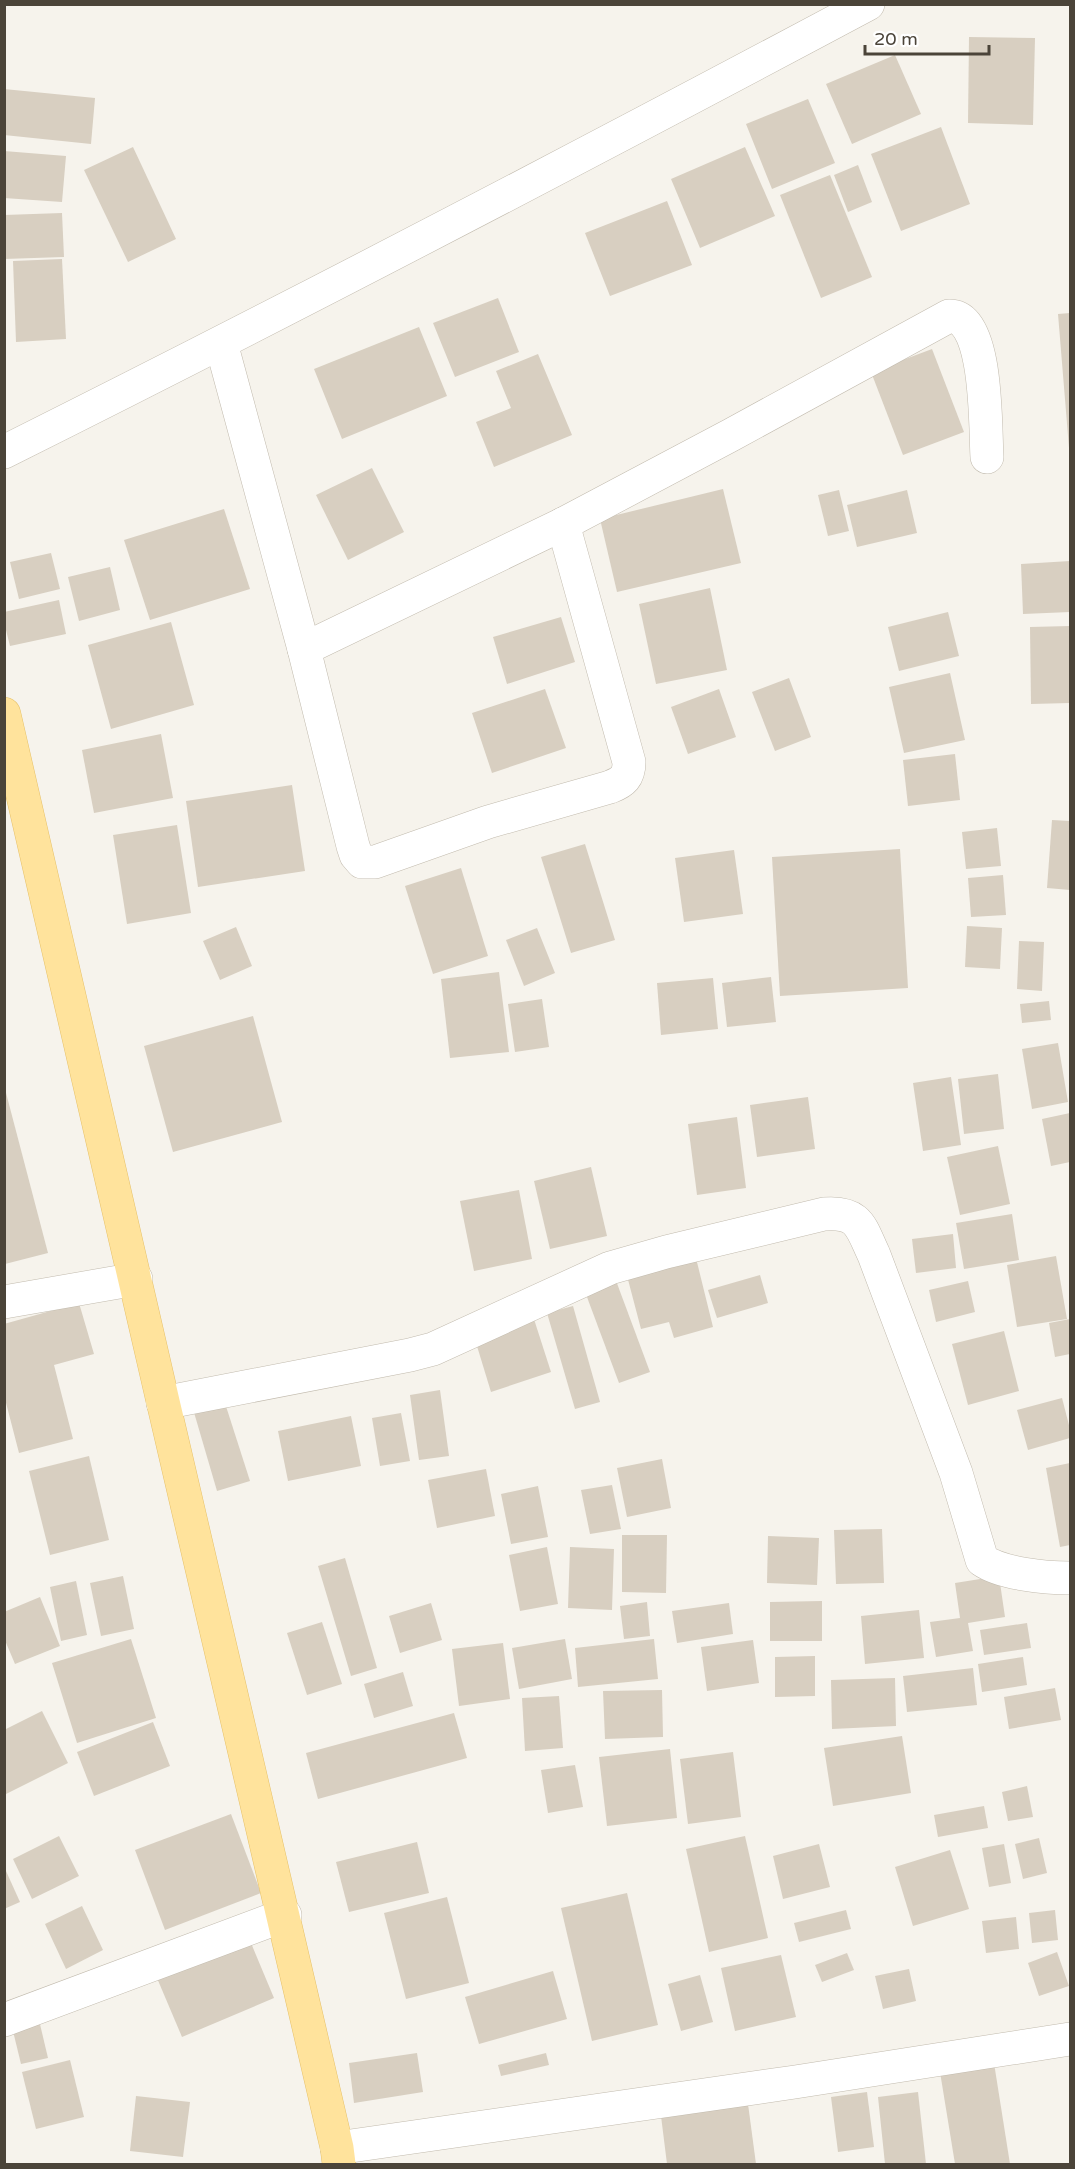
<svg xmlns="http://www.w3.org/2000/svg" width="1075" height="2169" font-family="'Varela Round',sans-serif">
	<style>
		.building { fill: #d8cfc1 }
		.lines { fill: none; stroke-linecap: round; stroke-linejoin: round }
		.minor-casing { stroke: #c2bbae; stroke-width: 34 }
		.major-casing { stroke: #e6c16a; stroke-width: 34 }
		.minor { stroke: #fff; stroke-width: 33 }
		.major { stroke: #ffe39c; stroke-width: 33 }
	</style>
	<rect width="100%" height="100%" fill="#f6f3ec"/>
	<!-- building -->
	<g class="building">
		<polygon points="969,37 1035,38 1033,125 968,123"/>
		<polygon points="895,55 921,114 852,144 826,84"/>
		<polygon points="4,89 95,98 91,144 4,135"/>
		<polygon points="808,99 835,163 772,189 746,124"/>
		<polygon points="941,127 970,204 901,231 871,154"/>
		<polygon points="133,147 176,239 128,262 84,170"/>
		<polygon points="745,147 775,216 700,248 671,179"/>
		<polygon points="4,151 66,156 62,202 4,198"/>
		<polygon points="858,165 872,202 848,212 834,175"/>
		<polygon points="830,175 872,277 821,298 780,195"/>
		<polygon points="667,201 692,265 610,296 585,233"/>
		<polygon points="62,213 64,257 4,259 4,215"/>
		<polygon points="62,259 66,339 16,342 13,261"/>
		<polygon points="498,298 519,352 455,377 433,323"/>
		<polygon points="1070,313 1070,447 1069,448 1058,314"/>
		<polygon points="419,327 447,396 342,439 314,369"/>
		<polygon points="932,349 964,432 903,455 871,372"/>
		<polygon points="538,354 572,435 494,467 476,422 511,408 496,371"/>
		<polygon points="372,468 404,532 348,560 316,495"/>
		<polygon points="723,489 741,563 617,592 600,519"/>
		<polygon points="839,490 849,531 828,536 818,495"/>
		<polygon points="907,490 917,533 857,547 847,505"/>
		<polygon points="224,509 250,589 150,620 124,540"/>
		<polygon points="51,553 60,589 19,599 10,562"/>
		<polygon points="1070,561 1070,612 1023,614 1021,564"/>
		<polygon points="110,567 120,610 79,621 68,577"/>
		<polygon points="710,588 727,670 656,684 639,604"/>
		<polygon points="59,600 66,634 10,646 4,622 4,612"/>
		<polygon points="948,612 959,656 899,671 888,627"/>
		<polygon points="561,617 575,662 507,684 493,637"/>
		<polygon points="171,622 194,705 111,729 88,645"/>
		<polygon points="1070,626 1070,703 1031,704 1030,627"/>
		<polygon points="950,673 965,740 904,753 889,687"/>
		<polygon points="789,678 811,737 775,751 752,692"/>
		<polygon points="545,689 566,748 492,773 472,713"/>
		<polygon points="719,689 736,737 688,754 671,707"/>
		<polygon points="161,734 173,798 94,813 82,750"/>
		<polygon points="955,754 960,800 908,806 903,760"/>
		<polygon points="292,785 305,871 198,887 186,801"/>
		<polygon points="1052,820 1070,821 1070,890 1047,888"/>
		<polygon points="177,825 191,913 127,924 113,835"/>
		<polygon points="997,828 1001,866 966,869 962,832"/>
		<polygon points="585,844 615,940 571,953 541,857"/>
		<polygon points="900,849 908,988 780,996 772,857"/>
		<polygon points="734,850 743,914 684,922 675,858"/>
		<polygon points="461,868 488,956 433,974 405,886"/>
		<polygon points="1003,875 1006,915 971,917 968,878"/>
		<polygon points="967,926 1002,928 1000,969 965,967"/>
		<polygon points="236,927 252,966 220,980 203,941"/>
		<polygon points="537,928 555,973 524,986 506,940"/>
		<polygon points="1019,941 1044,942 1042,991 1017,989"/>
		<polygon points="499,972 509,1052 450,1058 441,979"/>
		<polygon points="771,977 776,1022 727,1027 722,983"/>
		<polygon points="713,978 718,1029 661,1035 657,983"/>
		<polygon points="542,999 549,1047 515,1052 508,1004"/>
		<polygon points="1049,1001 1051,1020 1022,1023 1020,1004"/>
		<polygon points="253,1016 282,1122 173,1152 144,1046"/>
		<polygon points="1058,1043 1068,1102 1032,1109 1022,1049"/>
		<polygon points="998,1074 1004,1129 964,1134 958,1079"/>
		<polygon points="951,1077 961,1145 923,1151 913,1083"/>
		<polygon points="5,1089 48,1253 5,1264"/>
		<polygon points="808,1097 815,1149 757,1157 750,1105"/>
		<polygon points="1070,1113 1070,1162 1051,1166 1042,1119"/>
		<polygon points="737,1117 746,1188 697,1195 688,1124"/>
		<polygon points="998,1146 1010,1204 960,1215 947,1157"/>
		<polygon points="591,1167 607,1236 550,1249 534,1181"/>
		<polygon points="519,1190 532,1259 474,1271 460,1201"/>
		<polygon points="1012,1214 1019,1260 964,1269 956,1223"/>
		<polygon points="953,1234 956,1268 916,1273 912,1239"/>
		<polygon points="695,1254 713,1327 674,1338 669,1322 641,1329 626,1272"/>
		<polygon points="1056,1256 1067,1319 1017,1327 1007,1265"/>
		<polygon points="760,1275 768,1303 717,1318 708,1290"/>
		<polygon points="615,1278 650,1372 619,1383 584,1289"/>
		<polygon points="968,1281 975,1312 936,1322 929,1290"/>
		<polygon points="79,1303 94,1354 54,1365 73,1439 19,1453 4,1395 4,1324"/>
		<polygon points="573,1306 600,1402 575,1409 547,1313"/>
		<polygon points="532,1313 551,1372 491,1392 473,1333"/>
		<polygon points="1070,1319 1070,1354 1055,1357 1049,1323"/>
		<polygon points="1004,1331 1019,1391 968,1405 952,1344"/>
		<polygon points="440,1390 449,1456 419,1460 410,1395"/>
		<polygon points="1062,1398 1070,1429 1070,1438 1028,1450 1017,1410"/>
		<polygon points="224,1400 250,1481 217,1491 193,1409"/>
		<polygon points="401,1413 410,1461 380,1466 372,1418"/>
		<polygon points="351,1416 361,1466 288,1481 278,1431"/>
		<polygon points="89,1456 109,1540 50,1555 29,1471"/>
		<polygon points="662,1459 671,1508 627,1517 617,1468"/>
		<polygon points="1070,1463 1070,1545 1060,1547 1046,1468"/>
		<polygon points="486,1469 495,1516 437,1528 428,1480"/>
		<polygon points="612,1485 621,1529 590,1534 581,1490"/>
		<polygon points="538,1486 548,1537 511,1544 501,1494"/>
		<polygon points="882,1529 884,1583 836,1584 834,1530"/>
		<polygon points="622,1535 667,1535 666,1593 622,1592"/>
		<polygon points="768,1536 819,1538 817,1585 767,1583"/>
		<polygon points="547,1547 558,1604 520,1611 509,1555"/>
		<polygon points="570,1547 614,1549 612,1610 568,1608"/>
		<polygon points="345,1558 377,1668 351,1676 318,1566"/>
		<polygon points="123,1576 134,1629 101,1636 90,1583"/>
		<polygon points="999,1576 1005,1617 968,1623 973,1651 936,1657 930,1622 960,1618 955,1583"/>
		<polygon points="76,1581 87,1635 61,1641 50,1587"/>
		<polygon points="40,1597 60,1646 15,1664 4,1638 4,1612"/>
		<polygon points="822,1601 822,1641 770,1641 770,1602"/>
		<polygon points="647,1602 650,1636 624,1639 620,1606"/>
		<polygon points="431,1603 442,1640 400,1653 389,1616"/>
		<polygon points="729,1603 733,1634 677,1643 672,1611"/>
		<polygon points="919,1610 924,1658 865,1664 861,1616"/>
		<polygon points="322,1622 342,1684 307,1695 287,1633"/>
		<polygon points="1027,1623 1031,1648 984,1655 980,1630"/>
		<polygon points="131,1639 156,1718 77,1743 52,1663"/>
		<polygon points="565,1639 572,1679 519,1689 512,1648"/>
		<polygon points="654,1639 658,1679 578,1687 575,1648"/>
		<polygon points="753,1640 759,1683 707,1691 701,1647"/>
		<polygon points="503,1643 510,1699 459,1706 452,1649"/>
		<polygon points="815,1656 815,1696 775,1697 775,1657"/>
		<polygon points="1023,1657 1027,1685 982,1692 978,1664"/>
		<polygon points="973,1668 977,1705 907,1712 903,1676"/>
		<polygon points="403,1672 413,1706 374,1718 364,1684"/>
		<polygon points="895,1678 896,1726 832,1729 831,1680"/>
		<polygon points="1055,1688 1061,1720 1009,1729 1004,1697"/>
		<polygon points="662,1690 663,1737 605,1739 603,1691"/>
		<polygon points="559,1696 563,1748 525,1751 522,1698"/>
		<polygon points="42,1711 68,1763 4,1795 4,1730"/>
		<polygon points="454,1713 467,1758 318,1799 306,1753"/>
		<polygon points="153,1722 170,1766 94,1796 77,1752"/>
		<polygon points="902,1736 911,1793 833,1806 824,1748"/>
		<polygon points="670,1749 677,1818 607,1826 599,1757"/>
		<polygon points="733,1752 741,1817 688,1824 680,1759"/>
		<polygon points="575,1765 583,1807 548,1813 541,1770"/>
		<polygon points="1027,1786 1033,1817 1008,1821 1002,1792"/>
		<polygon points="984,1806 988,1828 938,1837 934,1815"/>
		<polygon points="231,1814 261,1893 165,1930 135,1850"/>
		<polygon points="59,1836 79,1876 32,1899 13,1859"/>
		<polygon points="745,1836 768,1938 709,1952 686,1849"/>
		<polygon points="1039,1838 1047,1873 1023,1879 1015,1844"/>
		<polygon points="417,1842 429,1893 349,1912 336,1862"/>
		<polygon points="819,1844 830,1887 783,1899 773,1856"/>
		<polygon points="1004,1844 1011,1883 989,1887 982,1848"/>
		<polygon points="950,1850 969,1909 913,1926 895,1867"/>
		<polygon points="6,1871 20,1902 4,1909 4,1872"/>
		<polygon points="627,1893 658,2025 592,2041 561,1908"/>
		<polygon points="447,1897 469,1983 406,1999 384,1913"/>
		<polygon points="82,1906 103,1950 66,1969 45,1924"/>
		<polygon points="846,1910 851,1929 799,1942 794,1923"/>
		<polygon points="1055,1910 1058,1940 1032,1943 1029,1913"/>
		<polygon points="1016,1917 1019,1949 986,1953 982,1921"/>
		<polygon points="246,1931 274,1998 182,2037 154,1971"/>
		<polygon points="1057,1952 1069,1986 1039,1996 1028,1963"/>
		<polygon points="847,1953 854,1970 822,1982 815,1965"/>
		<polygon points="781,1955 796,2017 735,2031 721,1968"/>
		<polygon points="909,1969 916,2001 883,2009 875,1976"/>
		<polygon points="553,1971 567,2019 479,2044 465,1997"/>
		<polygon points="700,1975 713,2022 681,2031 668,1984"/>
		<polygon points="39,2020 48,2058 21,2064 12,2027"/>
		<polygon points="417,2053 423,2092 354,2103 349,2063"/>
		<polygon points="546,2053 549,2065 501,2076 498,2065"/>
		<polygon points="70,2060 84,2117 36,2129 22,2072"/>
		<polygon points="994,2063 1010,2164 955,2164 940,2072"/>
		<polygon points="867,2092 874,2147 838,2152 831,2097"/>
		<polygon points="918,2092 926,2164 885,2164 878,2097"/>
		<polygon points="136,2096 190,2102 183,2157 130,2151"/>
		<polygon points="748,2104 756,2164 667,2164 661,2116"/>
	</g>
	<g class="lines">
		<defs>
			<g id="minor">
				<path d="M221,343L304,649L353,846L356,855L362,862H375L488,822L610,787C623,782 629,777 629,762L563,524"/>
				<path d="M4,452C294,307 581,157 868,4"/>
				<path d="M304,649L563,524L731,435L949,316C989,315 985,430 987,457"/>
				<polyline points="4,1302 136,1279"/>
				<path d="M163,1403L410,1355L433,1349L610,1268L666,1252L824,1214C860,1211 861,1228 874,1255L956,1473L982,1560C1002,1574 1046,1578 1070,1578"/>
				<polyline points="4,2020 285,1915"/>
				<polyline points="337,2148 795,2082 1070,2039"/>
			</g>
			<path id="major" d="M4,714C59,944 111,1175 164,1406C221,1653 281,1900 337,2148L339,2164"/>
		</defs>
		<!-- minor casing -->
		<use href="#minor" class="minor-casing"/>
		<!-- major casing -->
		<use href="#major" class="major-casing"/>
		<!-- minor -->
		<use href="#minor" class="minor"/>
		<!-- major -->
		<use href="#major" class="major"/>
	</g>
	<!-- border -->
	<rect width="1075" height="2169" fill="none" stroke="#4b4439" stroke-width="12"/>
	<!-- scale -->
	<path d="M865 45v9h124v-9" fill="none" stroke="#4b4439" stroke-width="3"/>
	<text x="874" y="45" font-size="18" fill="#4b4439" stroke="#ffffff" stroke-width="4.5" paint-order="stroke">20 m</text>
</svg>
